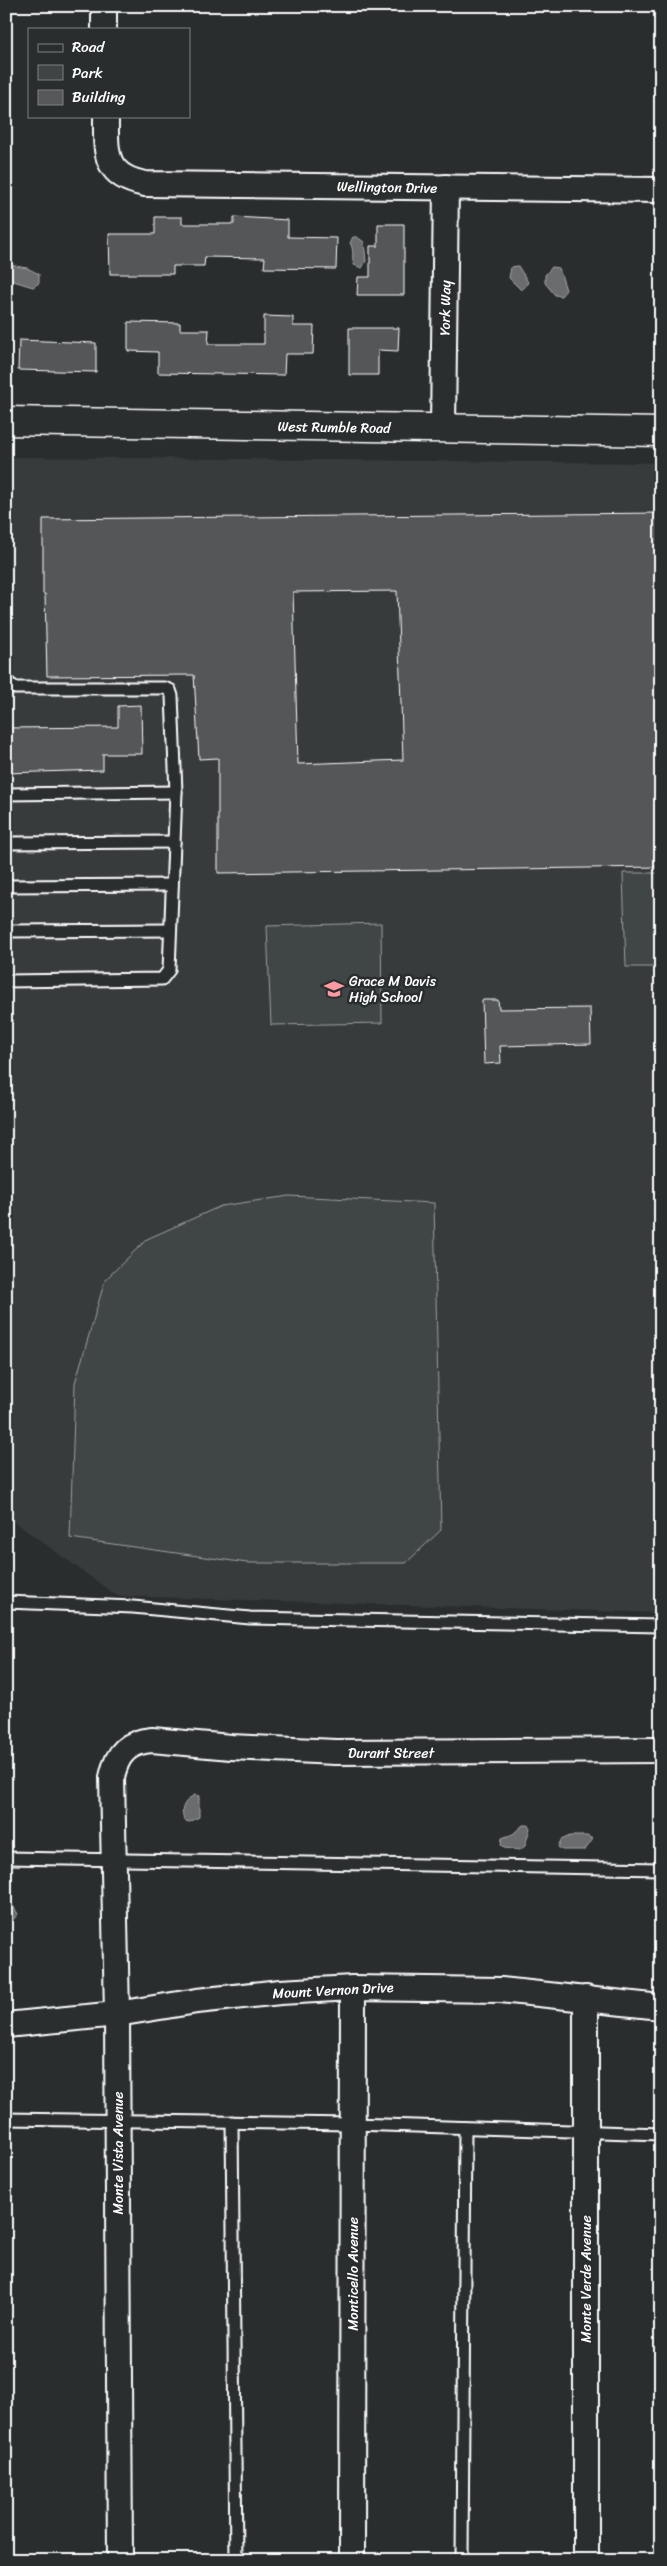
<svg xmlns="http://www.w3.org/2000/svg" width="667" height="2566" font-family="Sriracha,sans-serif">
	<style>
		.built { fill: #373a3b }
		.green { fill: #414445; stroke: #a0a2a2 }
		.water { fill: #6a6c6d; stroke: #a6a7a7 }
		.building { fill: #555758; stroke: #fff; fill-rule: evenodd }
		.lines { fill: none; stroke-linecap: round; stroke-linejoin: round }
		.lane-casing { stroke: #fff; stroke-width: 15 }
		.street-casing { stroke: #fff; stroke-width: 28 }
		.secondary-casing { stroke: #fff; stroke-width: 31 }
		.lane { stroke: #2a2d2e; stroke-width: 11 }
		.street { stroke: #2a2d2e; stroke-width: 24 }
		.secondary { stroke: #2a2d2e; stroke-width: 28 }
		.labels { text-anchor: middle; stroke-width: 5; stroke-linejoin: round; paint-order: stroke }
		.street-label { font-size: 14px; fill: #fff; stroke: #2a2d2e }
		.poi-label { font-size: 14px; fill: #fff; stroke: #2a2d2e; text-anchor: start }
	</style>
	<rect width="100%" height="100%" fill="#2a2d2e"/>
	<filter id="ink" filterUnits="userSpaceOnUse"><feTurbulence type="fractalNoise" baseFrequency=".02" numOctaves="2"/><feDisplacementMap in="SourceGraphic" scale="10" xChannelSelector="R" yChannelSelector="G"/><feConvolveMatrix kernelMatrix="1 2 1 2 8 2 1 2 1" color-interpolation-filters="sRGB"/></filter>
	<g filter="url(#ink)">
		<!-- built -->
		<polygon class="built" points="6,457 661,463 661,1613 117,1596 6,1516"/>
		<!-- green -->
		<g class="green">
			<polygon points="623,873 661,873 661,967 626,967"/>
			<polygon points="381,923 382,1023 271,1025 267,926"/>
			<polygon points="289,1196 434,1203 441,1530 406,1563 247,1563 70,1538 75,1383 105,1280 147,1239 221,1206"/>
		</g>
		<!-- water -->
		<g class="water">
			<path d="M353,237H357L364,242L366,261L362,268L354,265C351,258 355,251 350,243Z"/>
			<polygon points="10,265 27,268 39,274 39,283 33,287 7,279 6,268"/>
			<polygon points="518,266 528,282 525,287 521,290 509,278 511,267"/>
			<polygon points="552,267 559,268 566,290 561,296 555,295 545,283 545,275"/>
			<path d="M195,1795L199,1796V1817L190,1822L185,1821C179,1809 184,1801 195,1795Z"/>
			<polygon points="523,1825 528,1825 530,1828 525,1846 520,1850 504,1848 501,1845 502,1838 513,1834"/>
			<polygon points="570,1836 587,1836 593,1839 585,1850 562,1850 558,1847 561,1840"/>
			<polygon points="6,1894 10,1894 10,1901 18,1914 12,1921 6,1921"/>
		</g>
		<!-- building -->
		<g class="building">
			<polygon points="155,217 182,217 182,224 234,224 234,217 288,220 288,237 337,238 336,269 264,268 265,258 205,257 204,266 173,266 173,274 110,274 109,234 155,234"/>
			<polygon points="378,224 404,224 404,295 357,295 358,277 370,277 370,246 378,246"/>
			<polygon points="264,316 293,317 293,326 314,326 313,354 285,354 284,375 158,373 158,352 128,351 128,322 180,323 180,330 209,330 208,344 264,344"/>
			<polygon points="349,328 399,328 398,351 378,350 378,375 349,375"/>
			<polygon points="19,340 96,343 96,372 18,370"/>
			<path d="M661,513V867L218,873V758L199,759L194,675L47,676L45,594H43V519ZM397,591L403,760L298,764L293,592Z"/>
			<polygon points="141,705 142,754 103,754 103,770 6,773 6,728 118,727 118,706"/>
			<polygon points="482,1000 498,1000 499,1009 590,1008 591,1044 500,1046 501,1063 484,1064"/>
		</g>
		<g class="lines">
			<defs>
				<g id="lane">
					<polyline points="6,681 15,688 164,688 170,690 172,696 176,792 169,970 162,979 6,981"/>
					<polyline points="6,794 176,792"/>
					<polyline points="6,843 174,842"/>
					<polyline points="6,886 172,885"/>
					<polyline points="6,931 170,930"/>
					<polyline points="6,1602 133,1607 250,1618 661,1626"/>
					<polyline points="6,1858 661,1869"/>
					<polyline points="6,2119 353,2124 661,2134"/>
					<polyline points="232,2122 236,2560"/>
					<polyline points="462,2560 465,2128"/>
				</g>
				<g id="street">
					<polyline points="104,6 104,29"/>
					<path d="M106,116C106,152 103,176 145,184L661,190"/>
					<polyline points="443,428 446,187"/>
					<polyline points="6,2025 117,2014 197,2001 280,1992 353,1988 501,1990 661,2007"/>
					<path d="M120,2560L117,2014L112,1777C117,1753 128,1742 152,1740L231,1747L335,1752L661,1750"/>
					<polyline points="352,2560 353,1988"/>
					<polyline points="586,2560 586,1998"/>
				</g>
				<polyline id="secondary" points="6,421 661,432"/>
			</defs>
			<!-- lane casing -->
			<use href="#lane" class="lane-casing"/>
			<!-- street casing -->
			<use href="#street" class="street-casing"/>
			<!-- secondary casing -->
			<use href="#secondary" class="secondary-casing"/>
			<!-- lane -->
			<use href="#lane" class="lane"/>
			<!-- street -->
			<use href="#street" class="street"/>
			<!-- secondary -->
			<use href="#secondary" class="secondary"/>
		</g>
	</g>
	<!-- icons -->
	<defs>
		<symbol id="school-bare" viewBox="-9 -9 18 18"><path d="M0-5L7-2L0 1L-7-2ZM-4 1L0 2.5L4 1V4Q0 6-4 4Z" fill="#ff9aa2" stroke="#2a2d2e" stroke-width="2.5" paint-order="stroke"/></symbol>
	</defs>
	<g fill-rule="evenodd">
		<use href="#school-bare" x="320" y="975" width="28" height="28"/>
	</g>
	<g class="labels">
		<!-- street labels -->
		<g class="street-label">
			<text transform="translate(387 187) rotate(1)" y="5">Wellington Drive</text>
			<text transform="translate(445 308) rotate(-89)" y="5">York Way</text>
			<text transform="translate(334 427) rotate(1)" y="5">West Rumble Road</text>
			<text x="391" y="1758">Durant Street</text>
			<text transform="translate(333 1990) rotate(-3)" y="5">Mount Vernon Drive</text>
			<text transform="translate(118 2153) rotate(-90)" y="5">Monte Vista Avenue</text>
			<text transform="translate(353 2274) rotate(-90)" y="5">Monticello Avenue</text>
			<text transform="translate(586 2279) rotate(-90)" y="5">Monte Verde Avenue</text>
		</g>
		<!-- poi labels -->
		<g class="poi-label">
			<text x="349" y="986">Grace M Davis<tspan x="349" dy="16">High School</tspan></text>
		</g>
	</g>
	<!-- margin -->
	<rect width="667" height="2566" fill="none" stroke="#2a2d2e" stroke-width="25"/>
	<rect x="12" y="12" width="642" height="2541" fill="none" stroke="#fff" stroke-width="2" filter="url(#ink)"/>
	<!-- legend -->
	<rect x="28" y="28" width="162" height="90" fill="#2a2d2e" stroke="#7f8182"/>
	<rect x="38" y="44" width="25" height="8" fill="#2a2d2e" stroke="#7f8182"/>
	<text x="72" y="52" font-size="15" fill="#ffffff">Road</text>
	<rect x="38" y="65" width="25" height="15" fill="#414445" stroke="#7f8182"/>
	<text x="72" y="78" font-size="15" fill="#ffffff">Park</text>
	<rect x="38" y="90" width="25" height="15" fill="#555758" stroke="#7f8182"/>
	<text x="72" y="102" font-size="15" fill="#ffffff">Building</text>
</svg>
